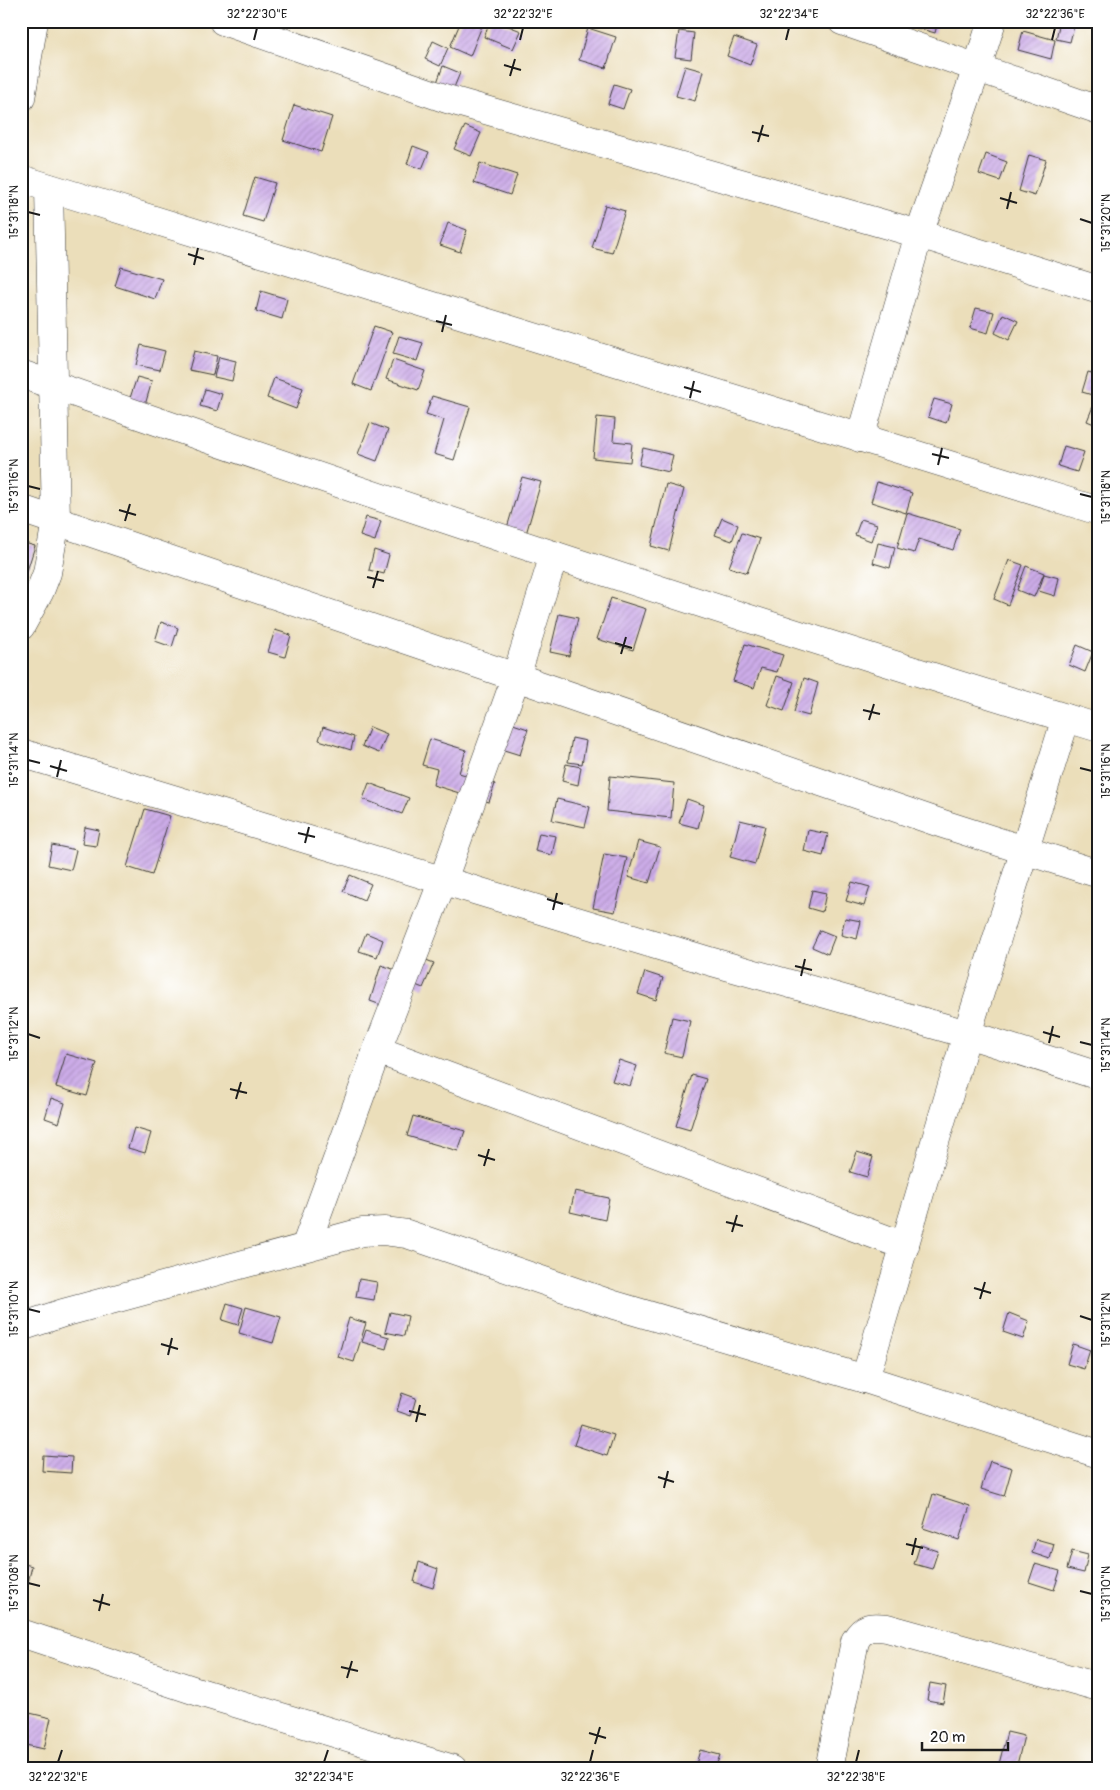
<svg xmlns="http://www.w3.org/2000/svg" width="1120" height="1790" font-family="Pangolin,sans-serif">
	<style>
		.building { fill: url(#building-hatch) }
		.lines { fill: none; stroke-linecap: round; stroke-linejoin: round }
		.minor-casing { stroke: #3b3934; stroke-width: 29 }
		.minor { stroke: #fff; stroke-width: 28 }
		.ticks { fill: none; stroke: #1c1c1c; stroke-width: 2 }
		.neatline { fill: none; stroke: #1c1c1c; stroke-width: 2 }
		.ticks-label { font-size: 12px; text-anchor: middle; fill: #1c1c1c }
	</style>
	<defs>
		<pattern id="building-hatch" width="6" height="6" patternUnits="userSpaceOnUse" patternTransform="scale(1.25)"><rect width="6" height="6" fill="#ccace8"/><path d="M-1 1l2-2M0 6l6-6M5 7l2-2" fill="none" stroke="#af93c6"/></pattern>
	</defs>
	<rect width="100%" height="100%" fill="#fff"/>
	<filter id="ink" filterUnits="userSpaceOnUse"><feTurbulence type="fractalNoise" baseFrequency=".02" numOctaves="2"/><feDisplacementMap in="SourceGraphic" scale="10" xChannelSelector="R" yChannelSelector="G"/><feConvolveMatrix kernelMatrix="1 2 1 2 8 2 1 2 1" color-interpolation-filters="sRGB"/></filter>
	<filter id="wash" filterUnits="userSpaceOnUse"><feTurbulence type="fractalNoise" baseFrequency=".0096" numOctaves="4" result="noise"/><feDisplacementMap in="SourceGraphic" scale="20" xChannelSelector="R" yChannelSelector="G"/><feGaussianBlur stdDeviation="1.12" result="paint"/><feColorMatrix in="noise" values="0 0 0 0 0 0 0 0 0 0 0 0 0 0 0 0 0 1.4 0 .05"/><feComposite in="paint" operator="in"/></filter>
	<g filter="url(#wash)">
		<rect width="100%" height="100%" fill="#ebdeba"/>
		<g id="blocks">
			<!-- building -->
			<g class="building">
				<polygon points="461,21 484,21 470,56 450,47"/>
				<polygon points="490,21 496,21 521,31 513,49 484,37"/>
				<polygon points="916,21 938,21 935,33 914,27"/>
				<polygon points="1060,21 1075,22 1070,42 1056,39"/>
				<polygon points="588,28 616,37 606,68 579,60"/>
				<polygon points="679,31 694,33 691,59 675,57"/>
				<polygon points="1023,31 1055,40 1051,59 1018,50"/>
				<polygon points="734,37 757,45 750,65 727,56"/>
				<polygon points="433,41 448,48 440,66 425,59"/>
				<polygon points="443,66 460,73 453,90 436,85"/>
				<polygon points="685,66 703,71 695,101 676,96"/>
				<polygon points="614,84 630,89 623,109 608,104"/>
				<polygon points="294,105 332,117 321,152 283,140"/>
				<polygon points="465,126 481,133 471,156 454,149"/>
				<polygon points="413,146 429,152 422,169 407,164"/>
				<polygon points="986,154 1007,162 1000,181 979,174"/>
				<polygon points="1029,155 1046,160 1035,196 1019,191"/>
				<polygon points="480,163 517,175 510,195 474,183"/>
				<polygon points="255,177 275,183 263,222 243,216"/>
				<polygon points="605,205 625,211 612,253 592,248"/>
				<polygon points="448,223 467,230 460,252 440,245"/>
				<polygon points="121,267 162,279 155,299 115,286"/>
				<polygon points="261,291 287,299 282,319 256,311"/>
				<polygon points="976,308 994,312 988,333 970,328"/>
				<polygon points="1003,314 1018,321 1009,340 995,333"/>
				<polygon points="374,326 392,332 371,391 353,384"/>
				<polygon points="399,336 423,343 417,361 393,354"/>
				<polygon points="141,345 165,351 160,370 136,365"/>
				<polygon points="194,351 217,356 213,375 189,370"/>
				<polygon points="219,357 236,361 232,381 214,377"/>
				<polygon points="393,360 425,371 418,390 386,379"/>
				<polygon points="1088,372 1099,375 1099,397 1082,392"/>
				<polygon points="137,377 152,381 143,412 127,407"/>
				<polygon points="274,378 303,388 296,409 267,398"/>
				<polygon points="205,389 222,394 217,411 200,406"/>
				<polygon points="432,396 470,407 454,460 434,454 444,420 426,414"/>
				<polygon points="934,399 952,404 946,423 928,417"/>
				<polygon points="1094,404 1099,406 1099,426 1087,421"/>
				<polygon points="597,417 615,419 613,441 632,443 630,462 593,458"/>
				<polygon points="370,423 388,430 377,461 358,454"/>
				<polygon points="1064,446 1084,452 1077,472 1058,466"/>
				<polygon points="643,448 673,455 669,472 639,465"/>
				<polygon points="522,477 541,482 526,534 507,528"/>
				<polygon points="877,482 912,493 906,513 871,502"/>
				<polygon points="666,484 684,489 669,551 651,546"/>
				<polygon points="907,513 960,529 953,550 919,539 914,553 897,548"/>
				<polygon points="366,517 381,521 375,541 360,536"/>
				<polygon points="722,518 738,525 732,541 715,535"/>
				<polygon points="861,519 877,524 871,541 855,535"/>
				<polygon points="742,533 760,539 747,573 729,567"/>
				<polygon points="21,542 35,546 27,571 21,569"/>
				<polygon points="878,543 895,547 890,568 873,563"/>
				<polygon points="374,550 389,555 384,574 369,570"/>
				<polygon points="1009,560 1023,565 1008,605 994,599"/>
				<polygon points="1026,566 1044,573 1034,597 1017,590"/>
				<polygon points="1044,574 1059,578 1055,596 1039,591"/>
				<polygon points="611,598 646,609 633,650 597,639"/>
				<polygon points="559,614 578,618 569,656 550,652"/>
				<polygon points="161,622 178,628 172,647 155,641"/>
				<polygon points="275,630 291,635 285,657 268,652"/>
				<polygon points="745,644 783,655 777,672 761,668 754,688 733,681"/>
				<polygon points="1077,645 1093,652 1085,672 1069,665"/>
				<polygon points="777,676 794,682 784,711 767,705"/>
				<polygon points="804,678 818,683 809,716 794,712"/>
				<polygon points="513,724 528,729 520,755 504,750"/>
				<polygon points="323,727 354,737 351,750 319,740"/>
				<polygon points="370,727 387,734 379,753 362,746"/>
				<polygon points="572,738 586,741 582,764 568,762"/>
				<polygon points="430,739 466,750 459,773 495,784 489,802 433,785 437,769 422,765"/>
				<polygon points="566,764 581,767 578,785 562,781"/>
				<polygon points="610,776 674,783 671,818 607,811"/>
				<polygon points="369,783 409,798 402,814 363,799"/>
				<polygon points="557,799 590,807 585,827 552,820"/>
				<polygon points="687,799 704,805 698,828 679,823"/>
				<polygon points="145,809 170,816 152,875 127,867"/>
				<polygon points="740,820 765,826 755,864 730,857"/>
				<polygon points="85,827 99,830 96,846 82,844"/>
				<polygon points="808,830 828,834 823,856 804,851"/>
				<polygon points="539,833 556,836 552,855 535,851"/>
				<polygon points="638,841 660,847 649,883 628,877"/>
				<polygon points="52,845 76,850 71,870 48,865"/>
				<polygon points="604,854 627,858 615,912 593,908"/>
				<polygon points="350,875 371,884 364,900 343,891"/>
				<polygon points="852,882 870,887 864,906 846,901"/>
				<polygon points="812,890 826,893 822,912 808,908"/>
				<polygon points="845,918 861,921 857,939 841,935"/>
				<polygon points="820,930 835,936 828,954 812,947"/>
				<polygon points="366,933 383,940 377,957 359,951"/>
				<polygon points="418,957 434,963 423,988 408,982"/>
				<polygon points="381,965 396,970 384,1006 370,1001"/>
				<polygon points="645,972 663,978 656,1000 638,994"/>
				<polygon points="672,1017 690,1021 682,1057 664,1053"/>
				<polygon points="66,1054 97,1063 87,1096 56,1087"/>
				<polygon points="619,1060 637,1066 630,1086 612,1081"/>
				<polygon points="692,1075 706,1079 690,1130 676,1126"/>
				<polygon points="51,1098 65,1103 59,1123 45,1118"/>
				<polygon points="413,1116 465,1131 458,1151 407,1136"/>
				<polygon points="134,1128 151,1133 145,1153 128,1148"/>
				<polygon points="857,1152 873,1157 867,1177 850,1172"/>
				<polygon points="575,1191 609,1198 605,1220 570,1212"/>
				<polygon points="359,1279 377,1282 374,1300 356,1297"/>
				<polygon points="227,1303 243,1308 238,1325 222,1320"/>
				<polygon points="246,1307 281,1317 273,1343 239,1333"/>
				<polygon points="390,1312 408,1316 404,1336 385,1332"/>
				<polygon points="1009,1313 1029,1321 1023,1339 1003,1332"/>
				<polygon points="349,1318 366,1323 354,1362 338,1357"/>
				<polygon points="366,1330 389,1337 386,1349 362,1342"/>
				<polygon points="1073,1344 1090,1350 1084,1369 1067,1364"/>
				<polygon points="402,1393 416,1398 411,1416 397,1411"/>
				<polygon points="581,1425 614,1435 607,1456 574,1445"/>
				<polygon points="43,1455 72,1457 71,1473 42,1471"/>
				<polygon points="990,1461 1012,1468 1004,1496 981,1489"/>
				<polygon points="933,1494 970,1506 959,1540 923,1528"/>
				<polygon points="1036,1539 1054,1544 1050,1559 1032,1553"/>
				<polygon points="920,1545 938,1551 932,1569 914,1564"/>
				<polygon points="1072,1551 1088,1555 1084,1573 1067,1569"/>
				<polygon points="419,1562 438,1569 433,1588 414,1582"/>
				<polygon points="21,1563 32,1566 27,1587 21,1586"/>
				<polygon points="1035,1564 1060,1571 1054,1590 1029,1582"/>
				<polygon points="930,1683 946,1686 943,1703 927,1700"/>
				<polygon points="21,1711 51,1718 44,1749 21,1744"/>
				<polygon points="1007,1732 1024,1736 1016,1769 998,1768"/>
				<polygon points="700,1750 720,1755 715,1769 695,1768"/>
			</g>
		</g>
	</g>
	<g filter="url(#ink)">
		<use href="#blocks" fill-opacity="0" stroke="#3b3934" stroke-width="1"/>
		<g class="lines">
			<defs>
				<g id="minor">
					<polyline points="223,21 447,99 919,234 1099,290"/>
					<polyline points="842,21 1099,110"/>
					<polyline points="21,98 34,21"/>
					<polyline points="21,179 1099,511"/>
					<path d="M21,374C378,499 737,618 1099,728"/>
					<polyline points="860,438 919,234 977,68 992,21"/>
					<polyline points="21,509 516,677 943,824 1099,874"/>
					<polyline points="21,626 40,591 47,573 56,520 49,188"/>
					<polyline points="21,753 709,961 967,1034 1099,1076"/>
					<polyline points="377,1050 905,1246"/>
					<polyline points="306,1245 377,1050 443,880 516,677 554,555"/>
					<polyline points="21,1327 63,1313 362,1232 384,1231 407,1234 614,1305 865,1379 1099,1454"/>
					<polyline points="865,1379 967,1034 1066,718"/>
					<polyline points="21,1633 199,1692 453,1769"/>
					<path d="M829,1769L855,1641C864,1626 870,1626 887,1628L1099,1687"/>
				</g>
			</defs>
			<!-- minor casing -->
			<use href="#minor" class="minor-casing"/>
			<!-- minor -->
			<use href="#minor" class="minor"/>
		</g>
	</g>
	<!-- ticks -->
	<path class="ticks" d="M254,40L257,28M520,40L523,28M786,40L789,28M1052,40L1055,28M504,65L521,70M510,76L515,59M752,132L769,136M758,142L763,125M1000,198L1017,203M1007,209L1011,192M28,212L40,215M1080,219L1092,223M188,254L204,259M194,265L198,248M436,321L452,325M442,332L446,315M684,387L701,392M690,398L694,381M932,454L949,458M938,465L942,448M28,486L40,489M1080,494L1092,497M119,510L136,515M125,521L130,504M367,577L384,581M373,588L378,571M615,643L632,648M621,654L626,637M863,710L880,714M869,720L874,704M28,760L40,763M50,766L67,771M1080,768L1092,771M57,777L61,760M298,833L315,837M305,843L309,827M547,899L563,904M553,910L557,893M795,966L812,970M801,976L805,959M1043,1032L1060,1037M28,1034L40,1038M1080,1042L1092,1045M1049,1043L1053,1026M230,1089L247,1093M236,1099L241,1082M478,1155L495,1160M484,1166L489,1149M726,1222L743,1226M732,1232L737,1215M974,1288L991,1293M980,1299L985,1282M28,1309L40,1312M1080,1316L1092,1320M161,1344L178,1349M168,1355L172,1338M409,1411L426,1415M416,1422L420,1405M658,1477L674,1482M664,1488L668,1471M906,1544L923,1548M912,1555L916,1538M28,1583L40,1586M1080,1591L1092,1594M93,1600L110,1605M99,1611L103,1594M341,1667L358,1671M347,1678L352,1661M589,1733L606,1738M595,1744L600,1727M58,1762L62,1750M324,1762L328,1750M590,1762L593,1750M856,1762L859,1750"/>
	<!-- margin -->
	<rect width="1120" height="1790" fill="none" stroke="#fff" stroke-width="55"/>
	<!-- scale -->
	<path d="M922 1742v8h86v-8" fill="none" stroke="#1c1c1c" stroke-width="2.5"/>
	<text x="930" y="1742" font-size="15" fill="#1c1c1c" stroke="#ffffff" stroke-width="4" paint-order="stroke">20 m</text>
	<rect x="28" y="28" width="1064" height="1734" class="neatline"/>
	<g class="ticks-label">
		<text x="257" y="18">32°22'30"E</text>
		<text x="523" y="18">32°22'32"E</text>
		<text x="789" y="18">32°22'34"E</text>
		<text x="1055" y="18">32°22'36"E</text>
		<text transform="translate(14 212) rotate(-90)" y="4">15°31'18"N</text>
		<text transform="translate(1106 223) rotate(-90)" y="4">15°31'20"N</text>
		<text transform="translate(14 486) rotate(-90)" y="4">15°31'16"N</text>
		<text transform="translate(1106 497) rotate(-90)" y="4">15°31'18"N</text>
		<text transform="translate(14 760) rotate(-90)" y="4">15°31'14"N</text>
		<text transform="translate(1106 771) rotate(-90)" y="4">15°31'16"N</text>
		<text transform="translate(14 1034) rotate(-90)" y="4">15°31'12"N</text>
		<text transform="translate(1106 1045) rotate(-90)" y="4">15°31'14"N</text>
		<text transform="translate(14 1309) rotate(-90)" y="4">15°31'10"N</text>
		<text transform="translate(1106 1320) rotate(-90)" y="4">15°31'12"N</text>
		<text transform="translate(14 1583) rotate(-90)" y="4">15°31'08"N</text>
		<text transform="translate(1106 1594) rotate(-90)" y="4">15°31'10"N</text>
		<text x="58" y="1781">32°22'32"E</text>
		<text x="324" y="1781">32°22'34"E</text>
		<text x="590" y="1781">32°22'36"E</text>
		<text x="856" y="1781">32°22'38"E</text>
	</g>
</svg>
